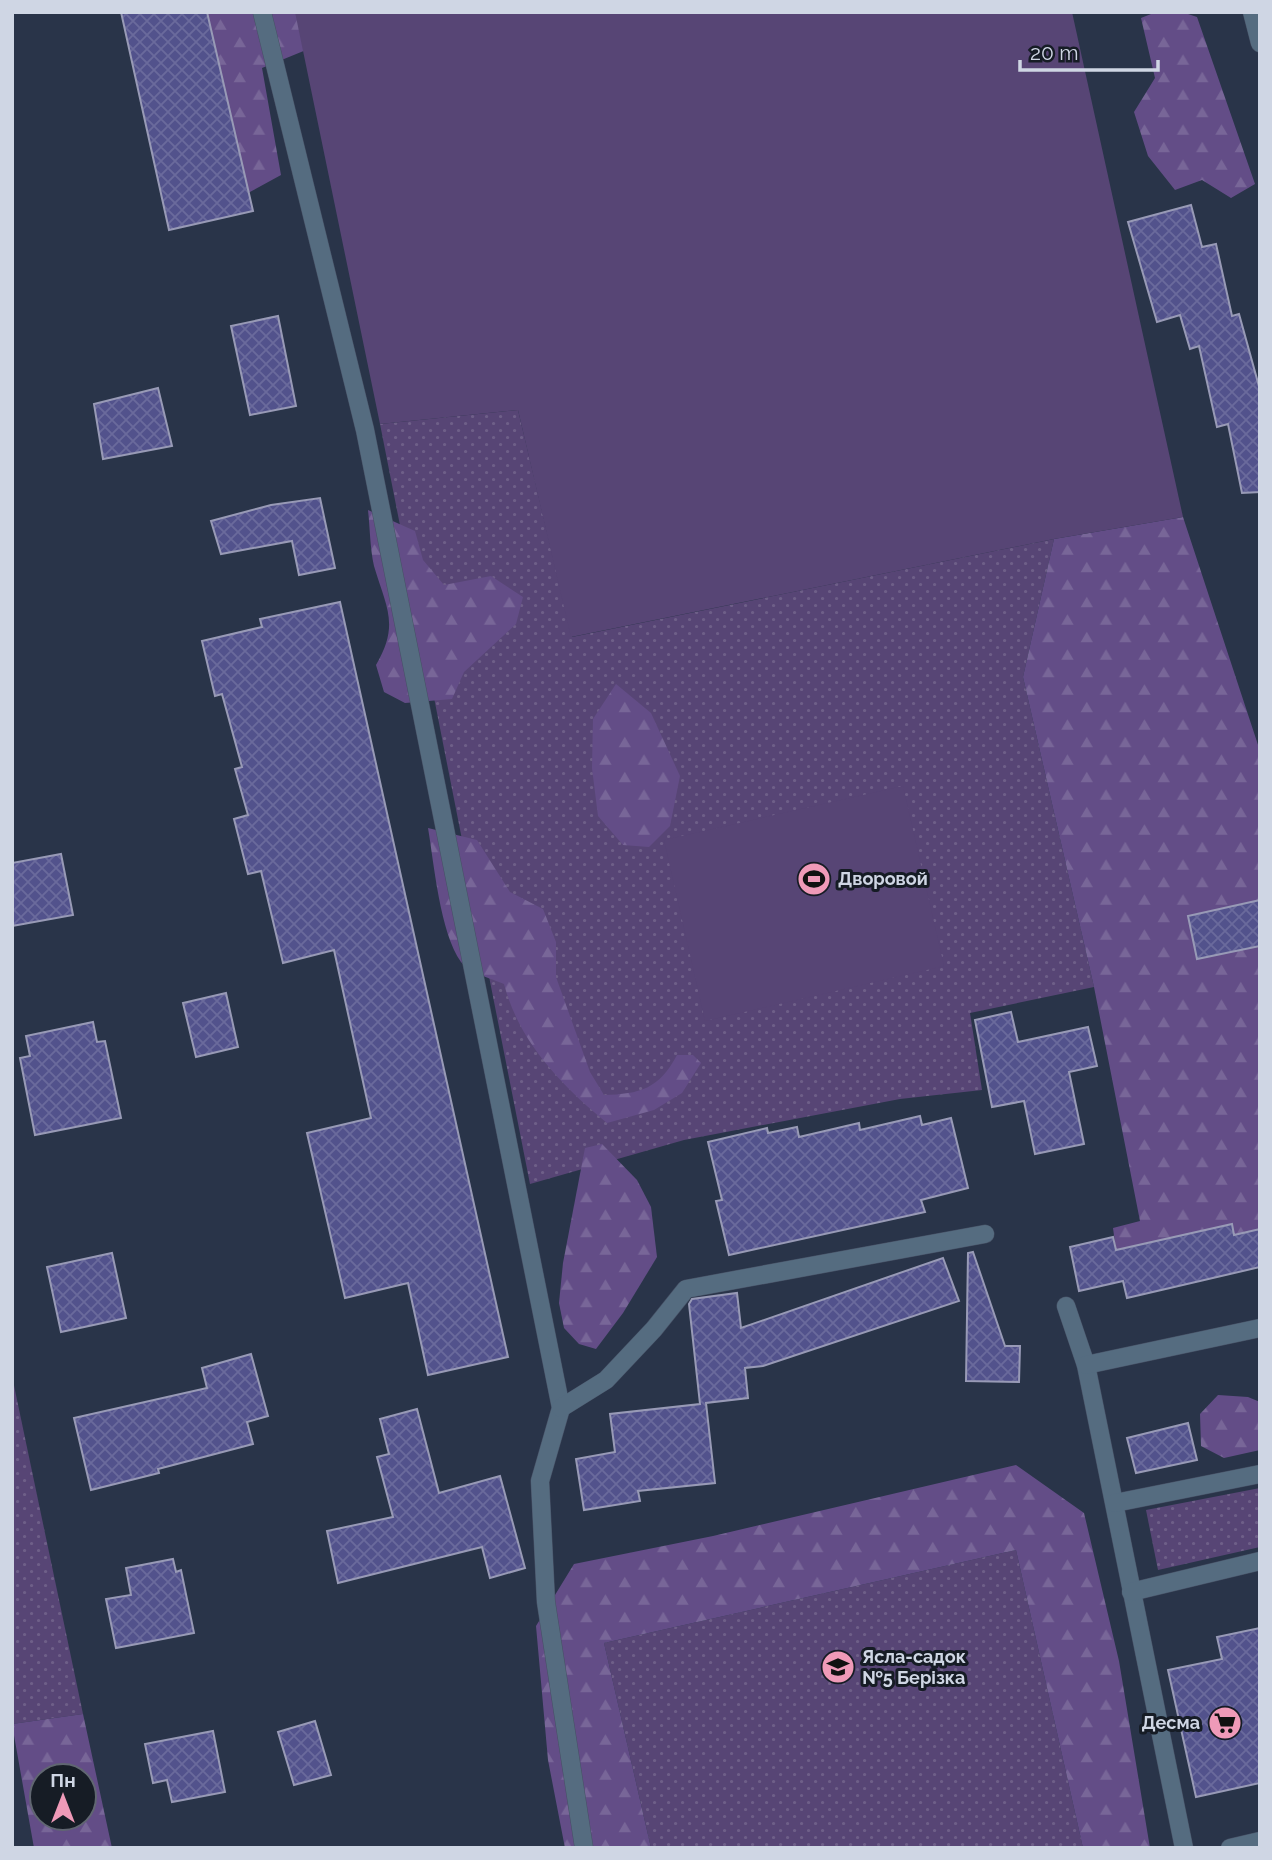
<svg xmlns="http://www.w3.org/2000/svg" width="1272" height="1860" font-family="Raleway,sans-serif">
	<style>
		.grass { fill: url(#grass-dots) }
		.forest { fill: url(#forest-firs); fill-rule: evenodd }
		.garden { fill: #574575 }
		.building { fill: url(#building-cross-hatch); stroke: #989ab6; stroke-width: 2 }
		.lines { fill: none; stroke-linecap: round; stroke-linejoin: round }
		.minor-casing { stroke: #475165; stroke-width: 19 }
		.minor { stroke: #556c80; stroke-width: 18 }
		.labels { text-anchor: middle; stroke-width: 6; stroke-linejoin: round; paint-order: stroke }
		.poi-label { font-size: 18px; font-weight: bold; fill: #cfd6e4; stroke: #161c25; text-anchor: start }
	</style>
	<defs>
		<pattern id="grass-dots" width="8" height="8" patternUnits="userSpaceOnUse" patternTransform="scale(1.75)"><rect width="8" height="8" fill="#574575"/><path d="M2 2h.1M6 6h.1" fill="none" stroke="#6e5f88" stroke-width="1.8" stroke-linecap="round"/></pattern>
		<pattern id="forest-firs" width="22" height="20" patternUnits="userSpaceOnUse" patternTransform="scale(1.75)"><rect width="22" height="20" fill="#634d87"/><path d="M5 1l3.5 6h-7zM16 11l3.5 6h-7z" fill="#786698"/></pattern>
		<pattern id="building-cross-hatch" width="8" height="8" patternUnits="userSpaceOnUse" patternTransform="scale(1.75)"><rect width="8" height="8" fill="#52528c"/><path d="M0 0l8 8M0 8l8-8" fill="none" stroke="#6a6a9c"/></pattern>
	</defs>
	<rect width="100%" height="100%" fill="#293449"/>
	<!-- grass -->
	<g class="grass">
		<polygon points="518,410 572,637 1054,539 1023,677 1094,987 970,1013 982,1090 900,1099 684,1140 530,1184 380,424"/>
		<polygon points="12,1376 83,1714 12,1724"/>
		<polygon points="1260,1488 1260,1547 1158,1570 1146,1510"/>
		<polygon points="1016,1550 1083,1848 651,1848 604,1643"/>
	</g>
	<!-- forest -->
	<g class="forest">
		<polygon points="207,12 431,12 328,41 262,68 281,175 248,193"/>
		<polygon points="1156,12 1182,12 1197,17 1255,184 1231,198 1202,180 1175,190 1148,156 1134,112 1155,78 1141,18"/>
		<path d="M368,510L415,531L423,560L444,585L491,576L523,597L516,624L464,672L452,699L405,703L384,692L376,665C400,624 386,607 374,566C370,548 370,528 368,510Z"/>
		<polygon points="1183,517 1260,751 1260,1229 1234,1235 1232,1224 1116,1250 1113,1228 1140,1221 1094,987 1023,677 1054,539"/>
		<polygon points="616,684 651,713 680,776 670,826 649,847 623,845 598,816 592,768 593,719"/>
		<path d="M428,828L477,840L510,892L543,909L556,942V977L590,1072L604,1095C640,1094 659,1089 677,1055H693L701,1063L682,1093L654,1110L607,1123C562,1086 519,1042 504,984C492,979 468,972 461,962C440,933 434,863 428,828Z"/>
		<polygon points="602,1144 637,1180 651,1207 657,1257 623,1313 596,1349 579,1344 564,1328 559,1303 563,1263 585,1148"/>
		<polygon points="1218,1395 1248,1397 1260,1402 1260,1450 1224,1458 1201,1446 1200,1414"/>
		<polygon points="1016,1465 1084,1513 1119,1661 1150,1848 1083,1848 1016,1550 604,1643 651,1848 565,1848 548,1760 536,1626 574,1564 713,1536"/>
		<path d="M83,1714L112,1848H34L12,1724ZM42,1776H84V1818H42Z"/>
	</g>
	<!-- garden -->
	<g class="garden">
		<polygon points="295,12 1072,12 1183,517 1054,539 571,637 518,410 380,424"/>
		<polygon points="903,786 944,966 705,1021 664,840"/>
	</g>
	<!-- building -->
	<g class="building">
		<polygon points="121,12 207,12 253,211 169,230"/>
		<polygon points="1191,205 1202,247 1216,244 1232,316 1239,314 1260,390 1260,492 1242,493 1228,424 1217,427 1199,346 1190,349 1180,315 1157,322 1128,222"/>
		<polygon points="278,316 296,406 250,415 231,326"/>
		<polygon points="158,388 172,446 103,459 94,404"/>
		<polygon points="320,498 335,568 299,575 292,541 221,554 211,521 271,505"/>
		<polygon points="340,602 508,1357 428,1375 408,1283 345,1298 307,1133 371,1118 334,950 283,963 261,871 248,874 234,819 248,815 235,769 242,767 222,694 215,696 202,641 262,627 260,619"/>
		<polygon points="61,854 73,915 12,926 12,863"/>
		<polygon points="1260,900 1260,946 1197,959 1188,916"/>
		<polygon points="226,993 238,1047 196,1057 183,1003"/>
		<polygon points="1011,1012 1018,1042 1088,1027 1097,1066 1069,1072 1084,1144 1035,1154 1024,1101 992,1107 975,1020"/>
		<polygon points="93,1022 97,1042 105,1041 121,1118 35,1135 20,1058 30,1056 26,1036"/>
		<polygon points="920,1116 922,1125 951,1118 968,1188 921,1200 925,1212 729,1255 716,1201 722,1200 708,1142 767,1128 768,1133 797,1127 799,1137 859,1123 860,1130"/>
		<polygon points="1232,1224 1234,1235 1260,1229 1260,1267 1127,1298 1123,1281 1079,1291 1070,1247 1113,1237 1116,1250"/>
		<polygon points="973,1252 1005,1346 1020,1346 1019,1382 966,1381 968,1253"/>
		<polygon points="112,1253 126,1318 61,1332 47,1267"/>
		<polygon points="943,1258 959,1301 763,1366 745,1368 748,1398 706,1403 715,1483 638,1491 640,1501 584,1510 576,1459 615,1452 610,1414 700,1404 689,1304 692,1299 737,1293 741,1328"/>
		<polygon points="251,1354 268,1416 247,1422 253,1444 158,1469 159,1473 91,1490 74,1418 207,1388 202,1368"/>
		<polygon points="417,1409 439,1493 500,1476 525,1568 490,1578 482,1547 338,1583 327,1531 393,1517 377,1457 389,1454 380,1419"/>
		<polygon points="1188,1423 1197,1460 1136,1473 1127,1438"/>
		<polygon points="173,1559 176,1572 181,1570 194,1633 116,1648 106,1599 131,1595 126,1568"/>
		<polygon points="1260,1628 1260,1783 1196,1797 1168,1670 1222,1659 1217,1637"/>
		<polygon points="315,1721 331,1775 294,1785 278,1732"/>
		<polygon points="213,1731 225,1792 172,1802 167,1780 153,1783 145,1744"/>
	</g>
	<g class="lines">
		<defs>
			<g id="minor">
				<polyline points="262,12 365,430 561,1408 540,1481 546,1602 584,1848"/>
				<polyline points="1252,12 1260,43"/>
				<polyline points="1066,1306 1086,1365 1184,1848"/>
				<polyline points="1086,1365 1260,1328"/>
				<polyline points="561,1408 606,1380 654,1329 686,1289 985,1234"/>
				<polyline points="1115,1503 1260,1474"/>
				<polyline points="1131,1592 1260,1561"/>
				<polyline points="1230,1848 1260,1841"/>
			</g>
		</defs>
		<!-- minor casing -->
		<use href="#minor" class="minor-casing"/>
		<!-- minor -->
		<use href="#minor" class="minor"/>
	</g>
	<!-- icons -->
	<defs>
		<symbol id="stadium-disc" viewBox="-11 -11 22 22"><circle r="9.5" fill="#ef9ab8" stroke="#161c25"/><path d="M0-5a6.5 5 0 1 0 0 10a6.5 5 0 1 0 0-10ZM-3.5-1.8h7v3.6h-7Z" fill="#111"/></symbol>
		<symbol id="school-disc" viewBox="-11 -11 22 22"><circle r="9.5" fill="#ef9ab8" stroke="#161c25"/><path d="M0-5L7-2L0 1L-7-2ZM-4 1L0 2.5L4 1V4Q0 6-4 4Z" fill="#111"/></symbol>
		<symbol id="supermarket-disc" viewBox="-11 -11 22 22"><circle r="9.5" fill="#ef9ab8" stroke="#161c25"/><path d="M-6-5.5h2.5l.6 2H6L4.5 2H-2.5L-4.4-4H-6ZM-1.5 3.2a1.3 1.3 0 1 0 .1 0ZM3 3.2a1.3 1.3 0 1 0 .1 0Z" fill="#111"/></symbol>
	</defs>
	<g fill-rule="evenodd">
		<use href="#stadium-disc" x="795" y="860" width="38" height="38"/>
		<use href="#school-disc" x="819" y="1648" width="38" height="38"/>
		<use href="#supermarket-disc" x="1206" y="1704" width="38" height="38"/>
	</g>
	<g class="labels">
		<!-- poi labels -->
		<g class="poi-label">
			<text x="838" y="885">Дворовой</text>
			<text x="862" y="1663">Ясла-садок<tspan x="862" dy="21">№5 Берізка</tspan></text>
			<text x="1200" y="1729" text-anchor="end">Десма</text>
		</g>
	</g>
	<!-- border -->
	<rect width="1272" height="1860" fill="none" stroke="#cfd6e4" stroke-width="28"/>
	<!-- north arrow -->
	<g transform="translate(63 1797)"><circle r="33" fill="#161c25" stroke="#606671" stroke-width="2"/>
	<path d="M0-5L12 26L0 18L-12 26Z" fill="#ef9ab8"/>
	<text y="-10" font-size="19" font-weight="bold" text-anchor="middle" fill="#cfd6e4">Пн</text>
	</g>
	<!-- scale -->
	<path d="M1020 60v10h138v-10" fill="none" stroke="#cfd6e4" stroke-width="3.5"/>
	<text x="1030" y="60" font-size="21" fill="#cfd6e4" stroke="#161c25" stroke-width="5" paint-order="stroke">20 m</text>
</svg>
